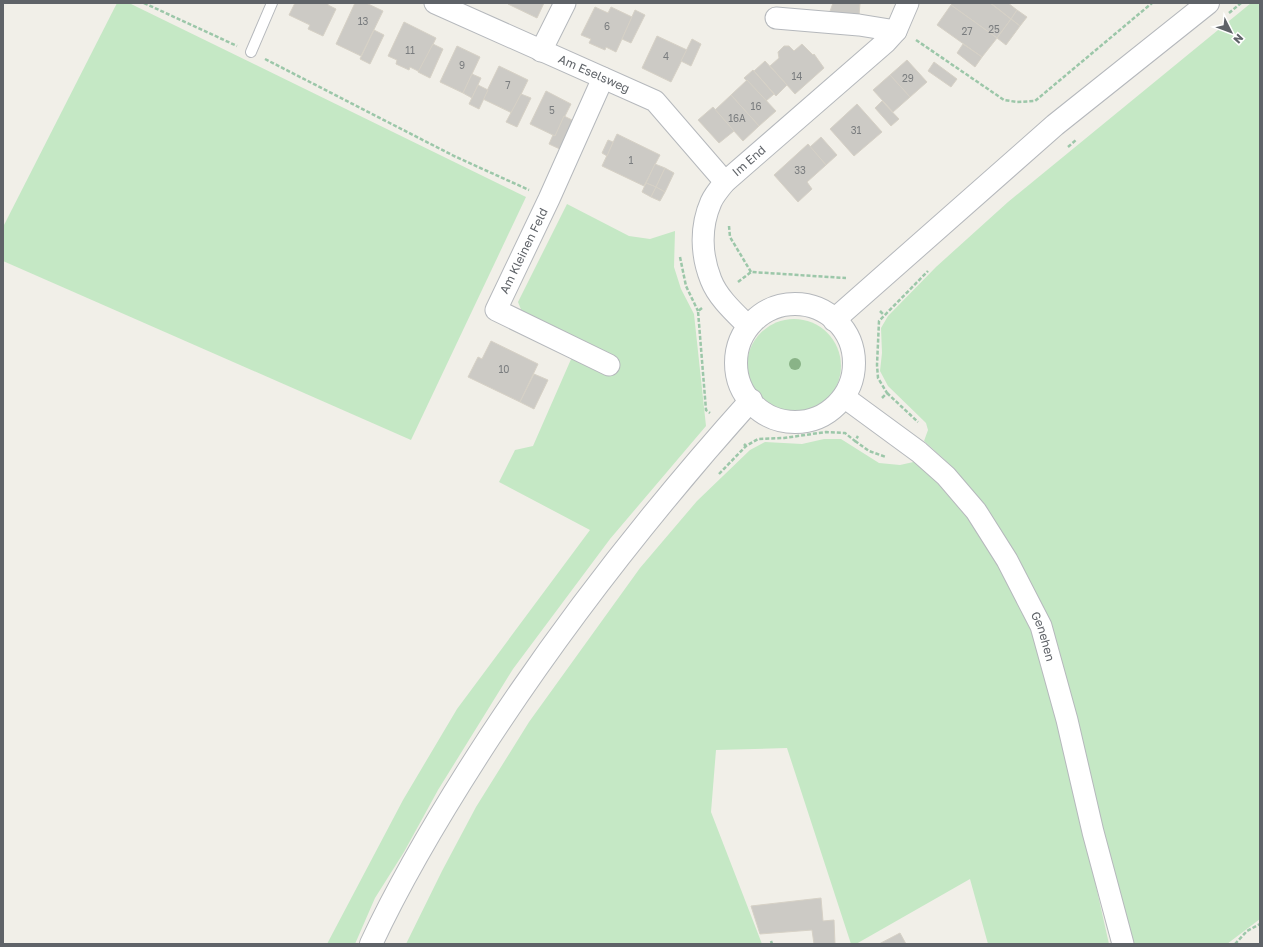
<svg xmlns="http://www.w3.org/2000/svg" width="1263" height="947" font-family="'Golos Text',sans-serif">
	<style>
		.green { fill: #c5e8c5 }
		.building { fill: #cccac5; stroke: #d6d1c6 }
		.lines { fill: none; stroke-linecap: round; stroke-linejoin: round }
		.service-casing { stroke: #b5b8bc; stroke-width: 12 }
		.minor-casing { stroke: #b5b8bc; stroke-width: 23 }
		.tertiary-casing { stroke: #b5b8bc; stroke-width: 24 }
		.path { stroke: #9cc7a9; stroke-width: 2.5; stroke-dasharray: 4 2; stroke-linecap: butt }
		.service { stroke: #fff; stroke-width: 10 }
		.minor { stroke: #fff; stroke-width: 21 }
		.tertiary { stroke: #fff; stroke-width: 22 }
		.tree { fill: #89b387 }
		.labels { text-anchor: middle; stroke-width: 3.5; stroke-linejoin: round; paint-order: stroke }
		.number-label { font-size: 10px; fill: #7a7d7f }
		.street-label { font-size: 12px; fill: #5f6368; stroke: #fff }
	</style>
	<rect width="100%" height="100%" fill="#f1efe8"/>
	<!-- green -->
	<g class="green">
		<polygon points="117,3 129,3 526,197 411,440 3,261 3,227"/>
		<polygon points="1251,3 1260,3 1260,919 1227,944 1132,944 1058,646 1049,620 962,479 945,460 924,441 928,430 926,423 888,386 880,371 882,353 881,328 888,316 936,267 1008,202"/>
		<polygon points="567,204 629,236 650,239 675,231 674,267 681,289 694,314 706,426 610,539 513,669 438,790 404,852 375,898 355,944 327,944 403,800 457,709 590,530 499,482 515,450 533,446 572,357 612,376 618,362 524,317 518,302"/>
		<circle cx="794" cy="366" r="47"/>
		<polygon points="824,439 841,439 879,463 900,465 918,461 967,517 990,551 1017,597 1038,643 1074,788 1109,944 988,944 970,879 856,944 851,944 787,748 716,750 711,812 762,944 406,944 442,871 476,807 529,722 640,568 697,501 750,450 765,442 802,444"/>
	</g>
	<!-- building -->
	<g class="building">
		<polygon points="295,3 328,3 328,5 336,9 323,36 308,29 310,25 289,15"/>
		<polygon points="355,3 366,3 383,11 361,56 336,44"/>
		<polygon points="509,3 544,3 537,18 508,4"/>
		<polygon points="833,3 860,3 859,16 829,14"/>
		<polygon points="953,3 990,3 1011,19 997,38 951,5"/>
		<polygon points="993,3 1008,3 1017,10 1011,19 992,4"/>
		<polygon points="951,5 997,38 982,57 937,25"/>
		<polygon points="595,7 608,13 611,7 632,17 616,52 606,47 605,50 589,43 591,39 581,35"/>
		<polygon points="635,10 645,15 631,43 622,39"/>
		<polygon points="1017,10 1027,17 1020,26 1011,19"/>
		<polygon points="1011,19 1020,26 1006,45 997,38"/>
		<polygon points="404,22 436,38 420,72 410,67 409,70 396,64 397,60 388,56"/>
		<polygon points="374,30 384,35 370,64 360,59"/>
		<polygon points="657,36 687,50 671,82 642,68"/>
		<polygon points="692,39 701,44 691,66 681,61"/>
		<polygon points="433,44 443,49 430,78 418,72"/>
		<polygon points="802,44 813,55 814,54 824,68 795,94 770,66 779,58 778,52 784,46 789,46 794,51"/>
		<polygon points="963,44 982,57 975,67 957,53"/>
		<polygon points="457,46 480,57 463,93 440,82"/>
		<polygon points="907,60 927,82 910,97 890,75"/>
		<polygon points="765,61 787,85 776,96 754,71"/>
		<polygon points="934,62 957,79 951,87 928,71"/>
		<polygon points="499,66 528,80 512,113 483,99"/>
		<polygon points="753,70 774,94 766,101 744,78"/>
		<polygon points="472,74 481,78 472,98 463,93"/>
		<polygon points="890,75 910,97 893,112 873,90"/>
		<polygon points="747,80 776,111 759,126 731,95"/>
		<polygon points="478,85 488,90 479,109 469,104"/>
		<polygon points="546,91 571,104 555,136 530,124"/>
		<polygon points="521,94 531,98 517,127 506,122"/>
		<polygon points="731,95 759,126 743,141 715,110"/>
		<polygon points="882,101 899,119 891,126 875,108"/>
		<polygon points="857,104 882,132 854,156 830,129"/>
		<polygon points="713,107 734,131 719,143 698,120"/>
		<polygon points="564,116 576,122 562,150 549,144 553,135 555,136"/>
		<polygon points="617,134 660,155 644,186 602,166"/>
		<polygon points="821,137 837,155 826,165 810,147"/>
		<polygon points="608,140 613,142 607,156 602,153"/>
		<polygon points="808,144 826,165 807,182 812,189 798,202 774,175"/>
		<polygon points="655,164 665,168 656,187 646,183"/>
		<polygon points="665,168 674,173 665,192 656,187"/>
		<polygon points="646,183 656,187 651,197 642,192"/>
		<polygon points="656,187 665,192 660,201 651,197"/>
		<polygon points="491,341 538,364 520,402 468,377 478,357 482,359"/>
		<polygon points="534,374 548,380 534,409 520,402"/>
		<polygon points="821,898 823,921 834,920 835,944 814,944 812,930 760,934 751,906"/>
		<polygon points="900,933 906,944 879,944"/>
	</g>
	<g class="lines">
		<defs>
			<polyline id="service" points="251,52 272,3"/>
			<g id="minor">
				<path id="s1" d="M435,3L655,101L725,182"/>
				<polyline points="776,18 859,25 896,31"/>
				<polyline points="541,51 565,3"/>
				<polyline points="603,78 549,199 496,310 609,365"/>
				<path id="s2" d="M748,326C735,313 718,298 711,280C701,255 700,227 711,202C714,195 720,188 725,182L886,42L896,31L908,3"/>
				<path id="s3" d="M844,397L919,452L946,476L976,511L1007,560L1041,626L1067,720L1093,832L1123,944"/>
			</g>
			<g id="tertiary">
				<circle cx="795" cy="363" r="59"/>
				<polyline points="834,320 1055,125 1208,3"/>
				<path d="M371,944C404,873 446,804 489,738C567,619 655,507 751,400"/>
			</g>
		</defs>
		<!-- service casing -->
		<use href="#service" class="service-casing"/>
		<!-- minor casing -->
		<use href="#minor" class="minor-casing"/>
		<!-- tertiary casing -->
		<use href="#tertiary" class="tertiary-casing"/>
		<!-- path -->
		<g class="path">
			<polyline points="144,3 237,46"/>
			<polyline points="1229,13 1241,3"/>
			<polyline points="916,40 1004,100 1017,102 1035,101 1152,3"/>
			<polyline points="265,59 454,156 529,190"/>
			<polyline points="1068,147 1076,140"/>
			<polyline points="729,226 730,237 751,272"/>
			<polyline points="680,257 686,286 698,311"/>
			<polyline points="738,282 751,272 846,278"/>
			<polyline points="702,308 698,311 706,410 710,413"/>
			<polyline points="880,311 884,315"/>
			<polyline points="887,393 918,422"/>
			<polyline points="882,398 887,393 878,378 877,365 879,321 928,271"/>
			<polyline points="855,441 869,451 886,457"/>
			<polyline points="744,444 746,446 758,439 784,438 826,432 845,433 855,441 858,436"/>
			<polyline points="719,474 746,446"/>
			<polyline points="771,941 772,944"/>
			<polyline points="1235,944 1247,931 1260,924"/>
		</g>
		<!-- service -->
		<use href="#service" class="service"/>
		<!-- minor -->
		<use href="#minor" class="minor"/>
		<!-- tertiary -->
		<use href="#tertiary" class="tertiary"/>
	</g>
	<!-- trees -->
	<circle class="tree" cx="795" cy="364" r="6"/>
	<g class="labels">
		<!-- number labels -->
		<g class="number-label">
			<text x="363" y="25">13</text>
			<text x="607" y="30">6</text>
			<text x="994" y="33">25</text>
			<text x="967" y="35">27</text>
			<text x="410" y="54">11</text>
			<text x="666" y="60">4</text>
			<text x="462" y="69">9</text>
			<text x="797" y="80">14</text>
			<text x="908" y="82">29</text>
			<text x="508" y="89">7</text>
			<text x="756" y="110">16</text>
			<text x="552" y="114">5</text>
			<text x="737" y="122">16A</text>
			<text x="856" y="134">31</text>
			<text x="631" y="164">1</text>
			<text x="800" y="174">33</text>
			<text x="504" y="373">10</text>
		</g>
		<!-- street labels -->
		<g class="street-label">
			<text dy="4" stroke="none"><textPath href="#s1" startOffset="174">Am Eselsweg</textPath></text>
			<text dy="4" stroke="none"><textPath href="#s2" startOffset="196">Im End</textPath></text>
			<text transform="translate(524 251) rotate(-64)" y="4">Am Kleinen Feld</text>
			<text dy="4" stroke="none"><textPath href="#s3" startOffset="318">Genehen</textPath></text>
		</g>
	</g>
	<!-- border -->
	<rect width="1263" height="947" fill="none" stroke="#5f6368" stroke-width="8"/>
	<!-- north arrow -->
	<g transform="translate(1231 32) rotate(132)" stroke="#ffffff" stroke-width="3" paint-order="stroke">
	<path d="M0-3L7 15L0 10L-7 15Z" fill="#5f6368"/>
	<text y="-6" font-size="11" font-weight="bold" text-anchor="middle" fill="#5f6368">N</text>
	</g>
</svg>
